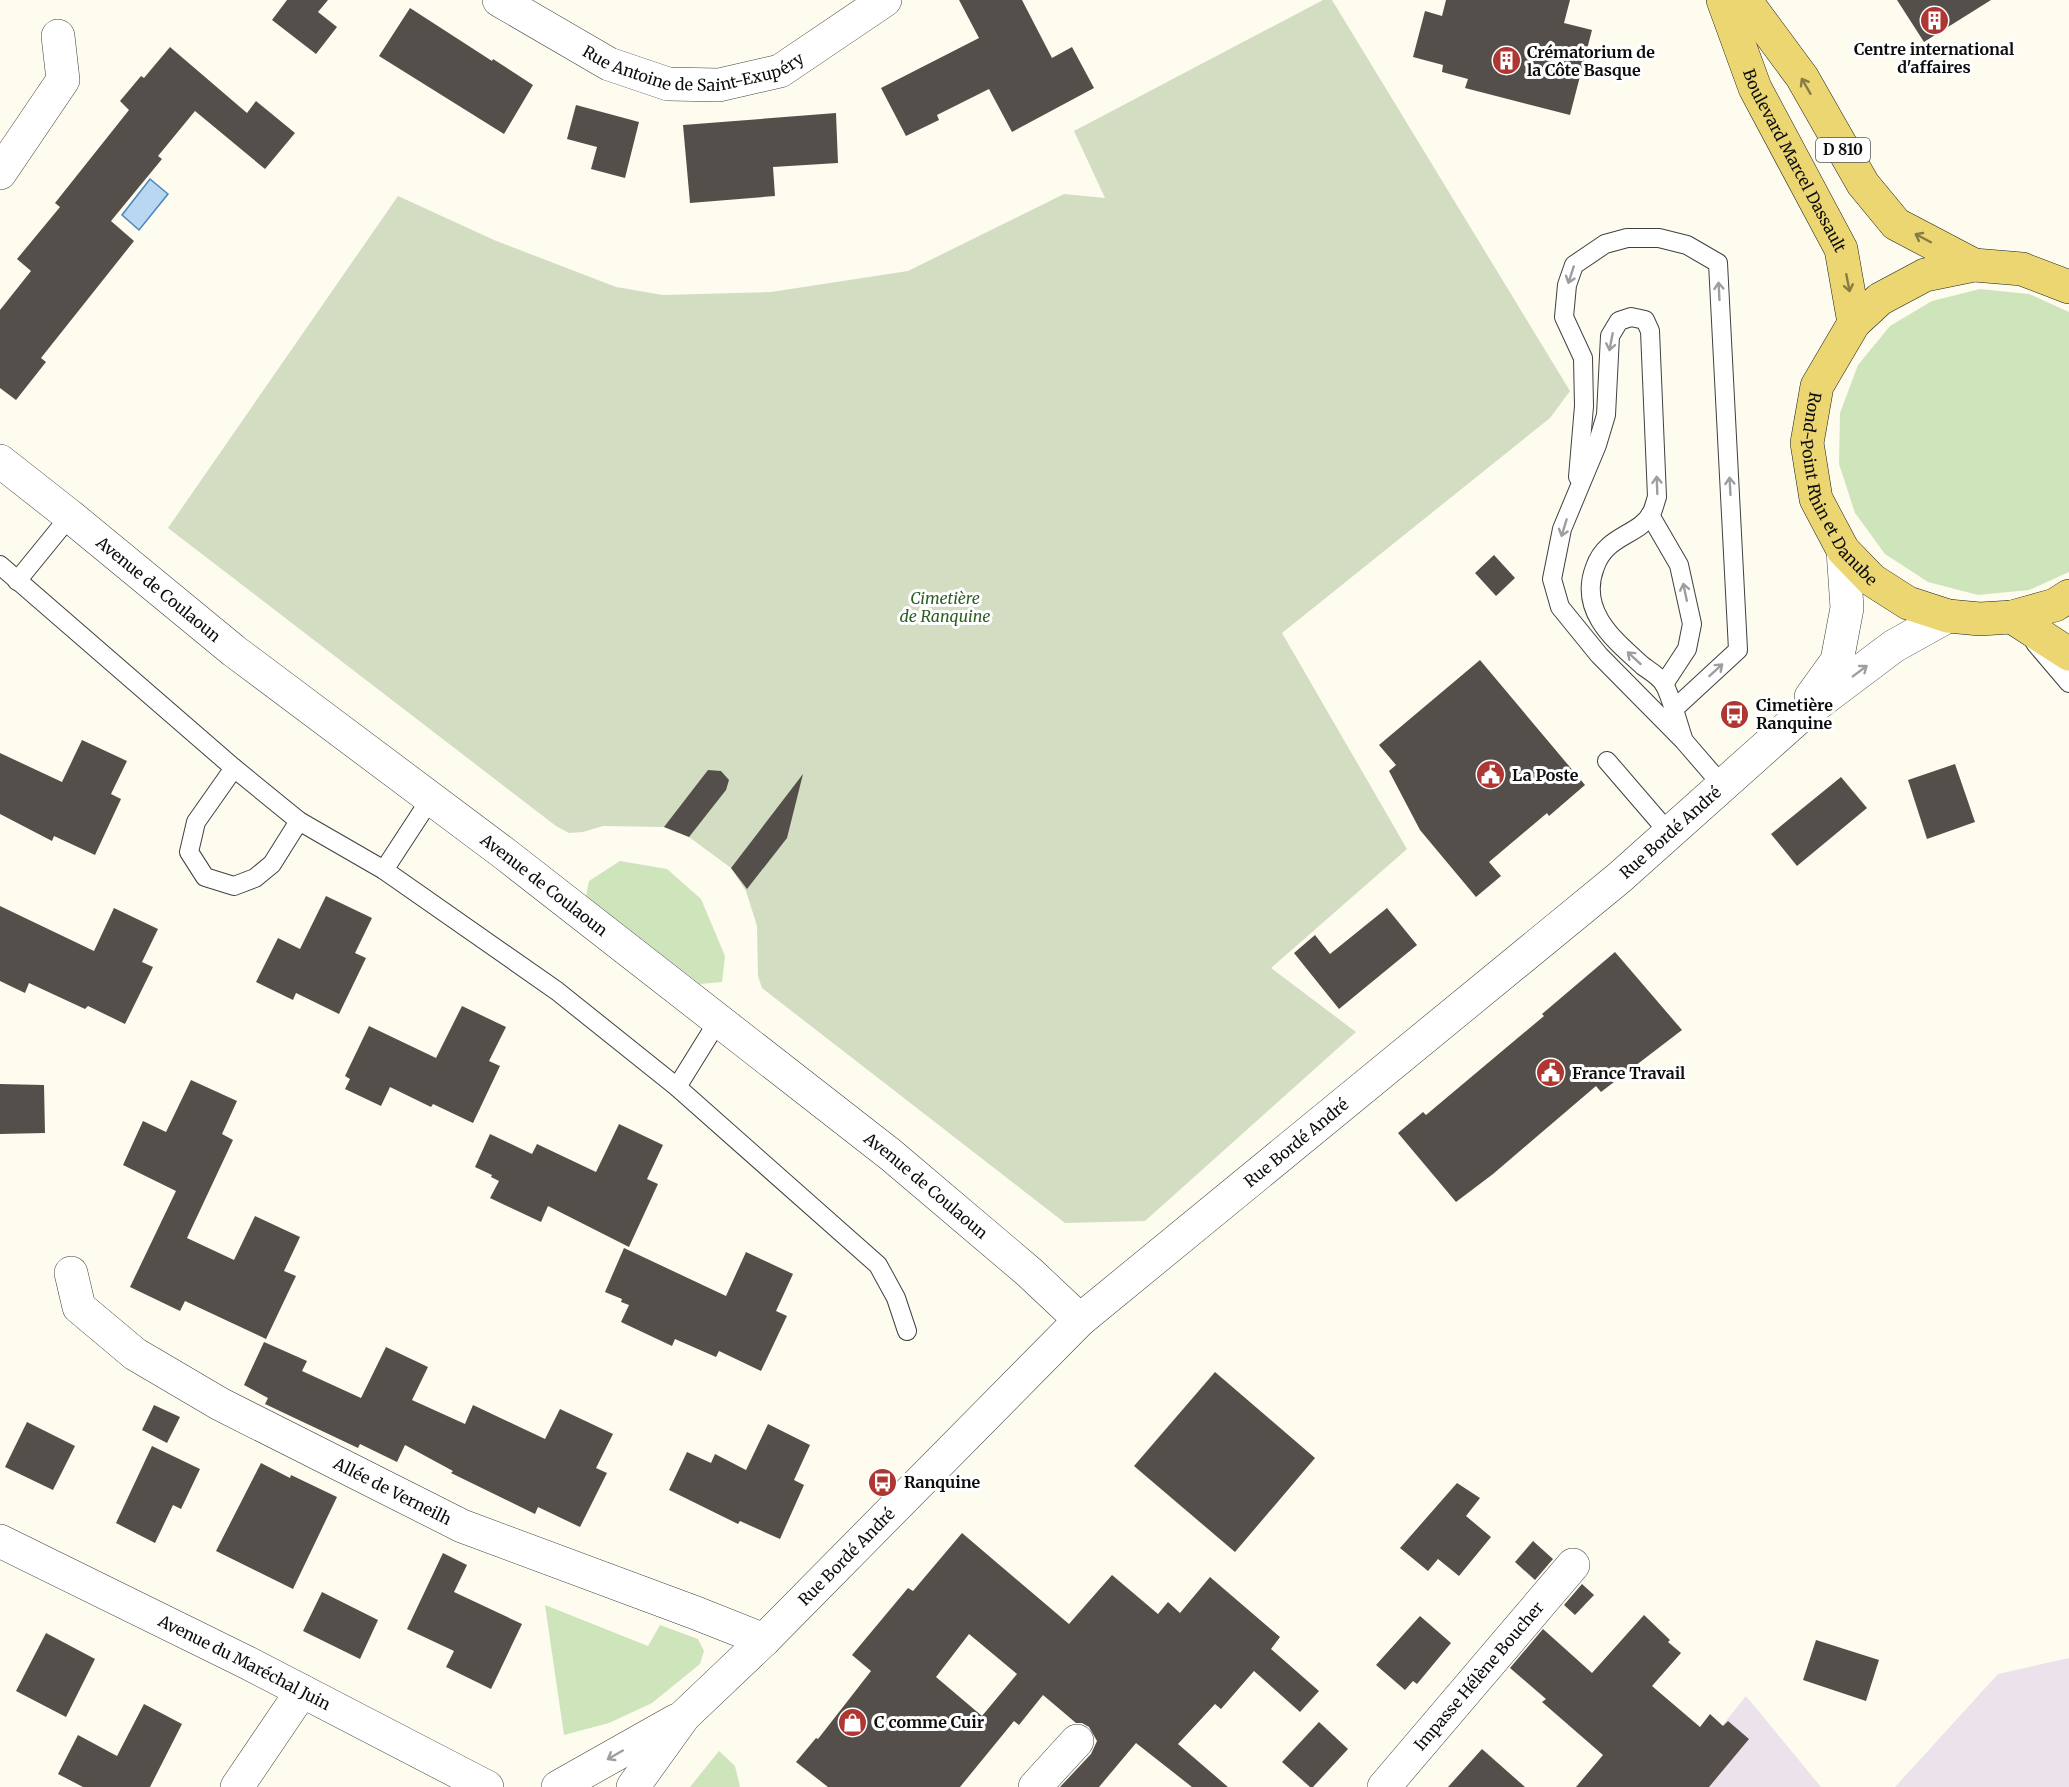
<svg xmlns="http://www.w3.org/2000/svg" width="2069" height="1787" font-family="Merriweather,serif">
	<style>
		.industrial { fill: #ebe2eb }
		.green { fill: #cee5bc }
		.cemetery { fill: #d2ddc2 }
		.water { fill: #b9d7f0; stroke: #4786bf; stroke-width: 1.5 }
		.building { fill: #554f4b; fill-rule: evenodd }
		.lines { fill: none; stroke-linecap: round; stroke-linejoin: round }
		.lane-casing { stroke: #404040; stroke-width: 20 }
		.street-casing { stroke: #404040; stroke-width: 34 }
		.primary-casing { stroke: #1e1e1e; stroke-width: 34 }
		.lane { stroke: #fff; stroke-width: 18 }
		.street { stroke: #fff; stroke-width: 33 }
		.primary { stroke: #ebd672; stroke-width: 33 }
		.oneway { stroke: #877c45 }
		.oneway2 { stroke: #9e9e9e }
		.labels { text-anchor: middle; stroke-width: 6; stroke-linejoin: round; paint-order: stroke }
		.shield { fill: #fff; stroke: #565656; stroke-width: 1.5 }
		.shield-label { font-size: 15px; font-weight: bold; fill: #0d0d0d }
		.street-label { font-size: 16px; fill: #0d0d0d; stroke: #fff }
		.poi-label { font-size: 16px; font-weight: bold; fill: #0d0d0d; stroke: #fff; text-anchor: start }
		.park-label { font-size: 16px; font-style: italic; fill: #2c5e24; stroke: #fff }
	</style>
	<rect width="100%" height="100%" fill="#fdfcef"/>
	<!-- industrial -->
	<g class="industrial">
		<polygon points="2069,1658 2069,1787 1895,1787 1998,1674"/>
		<polygon points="1746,1696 1821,1787 1673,1787"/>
	</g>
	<!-- green -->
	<g class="green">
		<polygon points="1980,289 2029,294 2069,312 2069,572 2029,590 1978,595 1928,582 1885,554 1855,513 1839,464 1840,413 1858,365 1890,326 1932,301"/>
		<polygon points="620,861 667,869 701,899 725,956 722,982 700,984 586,896 589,881"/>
		<polygon points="545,1605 648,1646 660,1625 698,1639 704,1651 700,1664 652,1703 609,1723 564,1735"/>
		<polygon points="719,1751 735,1766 740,1787 690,1787"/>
	</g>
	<!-- cemetery -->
	<polygon class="cemetery" points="1323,0 1332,0 1570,391 1550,418 1282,633 1407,849 1271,968 1356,1032 1145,1221 1065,1223 762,988 758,976 757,926 746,891 731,868 689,837 664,827 603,826 583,832 569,833 556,826 168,528 398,196 494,240 616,287 663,295 771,292 908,271 1064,194 1105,198 1074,131"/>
	<!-- water -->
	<polygon class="water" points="150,179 168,194 139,230 122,215"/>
	<!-- building -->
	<g class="building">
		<polygon points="287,0 328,0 318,12 337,27 316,54 272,20"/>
		<polygon points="959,0 1022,0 1052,58 1072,47 1094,88 1012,132 989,89 937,115 939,120 906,136 881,88 979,38"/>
		<polygon points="1446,0 1570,0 1564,23 1592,30 1570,115 1465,88 1468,79 1442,72 1443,65 1413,57 1425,11 1442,16"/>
		<polygon points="1897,0 1991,0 1924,42"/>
		<polygon points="410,8 492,61 493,59 533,85 504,134 379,56"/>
		<polygon points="170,47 247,113 256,101 295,133 265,169 195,111 158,156 162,159 111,221 134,241 41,358 46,362 16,400 0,388 0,310 31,271 17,259 60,207 55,203 129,110 120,101 141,76 144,78"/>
		<polygon points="576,105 639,122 625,178 591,169 597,147 567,139"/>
		<polygon points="836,113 838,163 773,167 775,196 690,203 683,125"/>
		<polygon points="1494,555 1515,578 1496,596 1475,573"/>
		<polygon points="1480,660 1585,785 1549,816 1547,813 1489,862 1501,876 1476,897 1420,830 1389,771 1396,765 1379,745"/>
		<polygon points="82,740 127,761 111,794 121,799 95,855 54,836 52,841 0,814 0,753 62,782"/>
		<polygon points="1955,764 1975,822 1927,839 1908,780"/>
		<polygon points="708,770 721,771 729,780 726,790 689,837 664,827"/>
		<polygon points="803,774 787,838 747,889 731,868"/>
		<polygon points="1841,777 1867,808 1797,866 1771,834"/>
		<polygon points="326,896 372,918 355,953 366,958 339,1014 296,993 293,1000 256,982 278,938 300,949"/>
		<polygon points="0,906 94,951 114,908 158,929 142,962 153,967 125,1024 88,1006 85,1009 29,983 25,993 0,981"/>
		<polygon points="1387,908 1417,945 1339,1009 1294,953 1315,935 1330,954"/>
		<polygon points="1615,952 1682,1030 1601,1092 1596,1086 1493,1174 1456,1202 1398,1133 1423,1112 1426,1115 1544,1016 1542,1014"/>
		<polygon points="462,1006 506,1027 489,1061 500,1066 473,1123 433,1104 431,1107 390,1087 381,1106 345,1089 350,1079 345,1076 369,1026 436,1058"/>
		<polygon points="191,1080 237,1101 222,1134 233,1140 187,1238 234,1260 255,1216 300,1237 284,1271 296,1276 266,1339 185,1301 180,1311 130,1287 176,1191 123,1165 143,1121 166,1132"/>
		<polygon points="0,1084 44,1085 45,1133 0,1134"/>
		<polygon points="619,1124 663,1145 647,1179 658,1184 629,1247 548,1206 541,1222 490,1198 499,1181 491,1177 492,1175 475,1167 490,1134 532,1154 537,1144 596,1172"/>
		<polygon points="624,1248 726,1296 746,1252 793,1274 776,1311 787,1316 761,1371 719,1351 716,1357 675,1339 672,1346 621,1322 629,1305 621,1302 622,1299 605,1292"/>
		<polygon points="264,1342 307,1361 302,1371 361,1398 386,1347 428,1367 412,1400 465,1424 473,1405 545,1439 560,1409 613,1434 596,1468 607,1473 580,1527 538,1507 535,1514 451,1473 453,1471 405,1445 397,1462 360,1444 358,1448 265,1404 268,1398 244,1385"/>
		<polygon points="1215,1372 1315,1458 1235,1552 1134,1466"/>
		<polygon points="154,1405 180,1417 167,1443 142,1430"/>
		<polygon points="27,1422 75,1446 53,1490 5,1467"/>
		<polygon points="768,1424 810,1445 794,1480 804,1485 780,1539 740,1521 738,1524 669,1490 687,1452 711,1463 715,1454 746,1470"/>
		<polygon points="152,1446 200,1469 181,1509 173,1505 155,1543 116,1523"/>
		<polygon points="261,1463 290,1478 291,1475 337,1497 293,1589 216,1551"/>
		<polygon points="1457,1483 1480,1498 1466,1516 1491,1537 1459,1576 1438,1559 1428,1571 1400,1548"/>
		<path d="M962,1533L1069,1624L1112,1575L1158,1614L1168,1602L1180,1613L1210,1577L1280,1637L1271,1649L1319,1691L1300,1712L1254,1671L1221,1709L1215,1704L1178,1744L1228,1787H1192L1136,1743L1099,1787H1060L1091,1754L1097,1741L1089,1727L1082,1723H1076L1043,1695L1019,1725L1014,1721L960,1787H828L796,1762L816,1738L818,1739L871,1671L852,1655L908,1588L913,1591ZM969,1634L1017,1674L982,1716L936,1677Z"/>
		<polygon points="1533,1541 1553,1559 1535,1580 1515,1562"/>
		<polygon points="443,1553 467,1565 454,1592 522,1624 491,1689 446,1667 454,1651 407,1629"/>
		<polygon points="1582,1584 1594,1595 1575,1615 1564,1605"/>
		<polygon points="322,1592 378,1620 360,1659 303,1631"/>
		<polygon points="1644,1615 1670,1640 1668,1642 1681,1653 1652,1686 1700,1727 1710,1714 1723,1726 1728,1721 1749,1739 1709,1787 1576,1787 1603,1755 1542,1702 1546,1699 1510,1668 1543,1629 1592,1673"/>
		<polygon points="1420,1616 1451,1643 1417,1684 1413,1681 1405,1690 1376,1665"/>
		<polygon points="46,1633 95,1659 66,1717 16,1691"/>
		<polygon points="1816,1640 1879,1660 1866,1701 1803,1680"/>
		<polygon points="144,1704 182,1724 150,1787 83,1787 58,1774 78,1735 117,1756"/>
		<polygon points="1319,1722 1348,1749 1313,1787 1310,1787 1282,1762"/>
		<polygon points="1482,1749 1525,1787 1448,1787"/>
	</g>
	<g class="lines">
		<defs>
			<g id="lane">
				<polyline points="1578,477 1584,406 1583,358 1564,317 1567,285 1574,265 1605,244 1627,238 1659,238 1687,245 1718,263 1738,650 1673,710"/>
				<polyline points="1650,515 1679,565 1692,624 1687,649 1664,684"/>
				<polyline points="0,565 234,768 299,821 384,870 557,991 677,1087 878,1265 896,1298 907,1331"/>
				<polyline points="17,581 70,516"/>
				<polyline points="2035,643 2069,683"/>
				<path d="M1684,741C1679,727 1671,696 1664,684C1660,677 1650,671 1643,666C1614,640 1578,611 1595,567C1606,535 1638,536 1651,514C1654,509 1655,502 1657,497L1650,331L1645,320L1631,317L1619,321L1610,336L1606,415L1597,445L1562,529L1552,579L1560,607L1599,655L1684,741L1722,785"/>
				<polyline points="1607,761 1669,833"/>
				<polyline points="234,768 196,822 189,852 205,877 234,886 255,878 272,864 299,821"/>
				<polyline points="384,870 431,798"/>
				<polyline points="677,1087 718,1021"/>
			</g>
			<g id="street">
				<path id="s1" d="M499,0L609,64L668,84L719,85L780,71L885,0"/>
				<polyline points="0,173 63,80 58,36"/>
				<path id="s2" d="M0,461L70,516L234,651L505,854L891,1155L1029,1272L1080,1320"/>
				<polyline points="1811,697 1837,661 1847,608 1843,550"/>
				<path id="s3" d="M71,1273L79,1307L135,1354L220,1404L462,1526L696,1613L764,1640"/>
				<path id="s4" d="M0,1541L246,1662L487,1787"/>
				<polyline points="237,1787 302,1691"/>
				<polyline points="558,1787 675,1721"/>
				<path id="s5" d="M633,1787L684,1716L764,1640L1080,1320L1619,878L1797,719L1894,646L1948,616"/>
				<polyline points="1035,1787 1077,1741"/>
				<path id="s6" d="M1384,1787L1573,1565"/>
			</g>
			<g id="primary">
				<path id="s7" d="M1723,0L1755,88L1841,249L1854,323"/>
				<polyline points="1745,0 1802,77 1863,184 1896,224 1974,265"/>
				<path id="s8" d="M2069,287L2022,269L1974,265L1925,275L1880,299L1854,323L1817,386L1807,443L1816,499L1843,550L1872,580L1908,603L1948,616L1980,619L2012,617L2055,605L2069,596"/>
				<polyline points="2012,617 2069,654"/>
			</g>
		</defs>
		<!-- lane casing -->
		<use href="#lane" class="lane-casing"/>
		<!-- street casing -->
		<use href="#street" class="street-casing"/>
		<!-- primary casing -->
		<use href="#primary" class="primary-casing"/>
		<!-- lane -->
		<use href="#lane" class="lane"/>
		<!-- street -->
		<use href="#street" class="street"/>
		<!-- primary -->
		<use href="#primary" class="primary"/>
	</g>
	<!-- one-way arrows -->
	<defs><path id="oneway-shaft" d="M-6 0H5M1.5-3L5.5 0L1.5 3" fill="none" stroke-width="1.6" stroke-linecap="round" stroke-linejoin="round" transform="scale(1.5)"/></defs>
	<g class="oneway">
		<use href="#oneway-shaft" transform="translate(1806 86) rotate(-120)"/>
		<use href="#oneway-shaft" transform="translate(1923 238) rotate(-152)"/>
		<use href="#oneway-shaft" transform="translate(1848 283) rotate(79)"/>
	</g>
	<g class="oneway2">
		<use href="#oneway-shaft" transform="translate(1571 275) rotate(108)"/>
		<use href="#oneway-shaft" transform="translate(1719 291) rotate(-93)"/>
		<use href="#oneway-shaft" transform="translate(1611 342) rotate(101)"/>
		<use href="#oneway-shaft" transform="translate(1657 485) rotate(-92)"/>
		<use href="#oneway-shaft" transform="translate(1730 486) rotate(-93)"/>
		<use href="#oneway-shaft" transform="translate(1564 528) rotate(107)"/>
		<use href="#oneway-shaft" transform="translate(1685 592) rotate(-102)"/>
		<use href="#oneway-shaft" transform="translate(1634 658) rotate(-138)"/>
		<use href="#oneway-shaft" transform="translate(1716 670) rotate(-42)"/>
		<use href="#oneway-shaft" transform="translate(1860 671) rotate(-37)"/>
		<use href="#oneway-shaft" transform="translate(615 1755) rotate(150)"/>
	</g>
	<!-- icons -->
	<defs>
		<symbol id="building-disc" viewBox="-11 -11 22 22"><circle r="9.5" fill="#af3733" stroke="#fff"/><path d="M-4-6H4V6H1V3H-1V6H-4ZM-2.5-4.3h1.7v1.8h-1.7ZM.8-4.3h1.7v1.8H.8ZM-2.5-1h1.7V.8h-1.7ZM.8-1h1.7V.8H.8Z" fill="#fff"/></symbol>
		<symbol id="bus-disc" viewBox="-11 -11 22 22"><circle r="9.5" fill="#af3733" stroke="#fff"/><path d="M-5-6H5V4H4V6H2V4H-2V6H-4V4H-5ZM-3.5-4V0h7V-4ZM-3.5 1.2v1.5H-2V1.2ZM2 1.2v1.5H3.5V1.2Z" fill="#fff"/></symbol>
		<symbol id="civic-disc" viewBox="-11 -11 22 22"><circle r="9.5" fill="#af3733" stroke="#fff"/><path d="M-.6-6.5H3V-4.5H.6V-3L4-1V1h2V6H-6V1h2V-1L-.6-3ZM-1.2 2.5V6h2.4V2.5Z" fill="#fff"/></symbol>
		<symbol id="shop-disc" viewBox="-11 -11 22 22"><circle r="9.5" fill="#af3733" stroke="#fff"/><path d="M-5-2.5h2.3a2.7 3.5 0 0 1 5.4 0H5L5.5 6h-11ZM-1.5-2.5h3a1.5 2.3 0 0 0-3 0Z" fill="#fff"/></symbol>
	</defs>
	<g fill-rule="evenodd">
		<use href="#building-disc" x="1918" y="4" width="33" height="33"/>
		<use href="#building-disc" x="1490" y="44" width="33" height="33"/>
		<use href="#bus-disc" x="1718" y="698" width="33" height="33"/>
		<use href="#civic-disc" x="1474" y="758" width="33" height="33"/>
		<use href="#civic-disc" x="1534" y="1056" width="33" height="33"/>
		<use href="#bus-disc" x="866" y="1466" width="33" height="33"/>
		<use href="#shop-disc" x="836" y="1706" width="33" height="33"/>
	</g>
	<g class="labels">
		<!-- shield labels -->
		<rect class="shield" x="1816" y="138" width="54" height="24" rx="4.5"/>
		<g class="shield-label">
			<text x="1843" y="155">D 810</text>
		</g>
		<!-- street labels -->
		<g class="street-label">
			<text dy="6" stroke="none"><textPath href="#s1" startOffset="214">Rue Antoine de Saint-Exupéry</textPath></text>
			<text dy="6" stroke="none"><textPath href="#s7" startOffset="176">Boulevard Marcel Dassault</textPath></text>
			<text dy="6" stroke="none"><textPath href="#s8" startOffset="420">Rond-Point Rhin et Danube</textPath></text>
			<text dy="6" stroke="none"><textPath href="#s2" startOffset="204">Avenue de Coulaoun</textPath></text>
			<text dy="6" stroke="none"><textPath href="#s5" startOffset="1413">Rue Bordé André</textPath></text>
			<text dy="6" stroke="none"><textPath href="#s2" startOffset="690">Avenue de Coulaoun</textPath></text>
			<text dy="6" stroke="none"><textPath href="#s5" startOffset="927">Rue Bordé André</textPath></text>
			<text dy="6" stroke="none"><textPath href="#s2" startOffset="1176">Avenue de Coulaoun</textPath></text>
			<text dy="6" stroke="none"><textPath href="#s3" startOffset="400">Allée de Verneilh</textPath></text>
			<text dy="6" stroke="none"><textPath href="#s5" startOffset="315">Rue Bordé André</textPath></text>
			<text dy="6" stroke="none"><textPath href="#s4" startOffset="273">Avenue du Maréchal Juin</textPath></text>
			<text dy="6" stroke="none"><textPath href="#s6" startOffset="146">Impasse Hélène Boucher</textPath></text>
		</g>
		<!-- poi labels -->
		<g class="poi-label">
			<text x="1934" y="55" text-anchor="middle">Centre international<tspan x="1934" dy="18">d'affaires</tspan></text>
			<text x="1527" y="58">Crématorium de<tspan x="1527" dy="18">la Côte Basque</tspan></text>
			<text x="1756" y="711">Cimetière<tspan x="1756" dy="18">Ranquine</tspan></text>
			<text x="1512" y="781">La Poste</text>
			<text x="1572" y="1079">France Travail</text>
			<text x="904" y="1488">Ranquine</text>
			<text x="874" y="1728">C comme Cuir</text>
		</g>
		<!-- park labels -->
		<g class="park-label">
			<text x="945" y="604">Cimetière<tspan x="945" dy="18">de Ranquine</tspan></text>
		</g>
	</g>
</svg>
